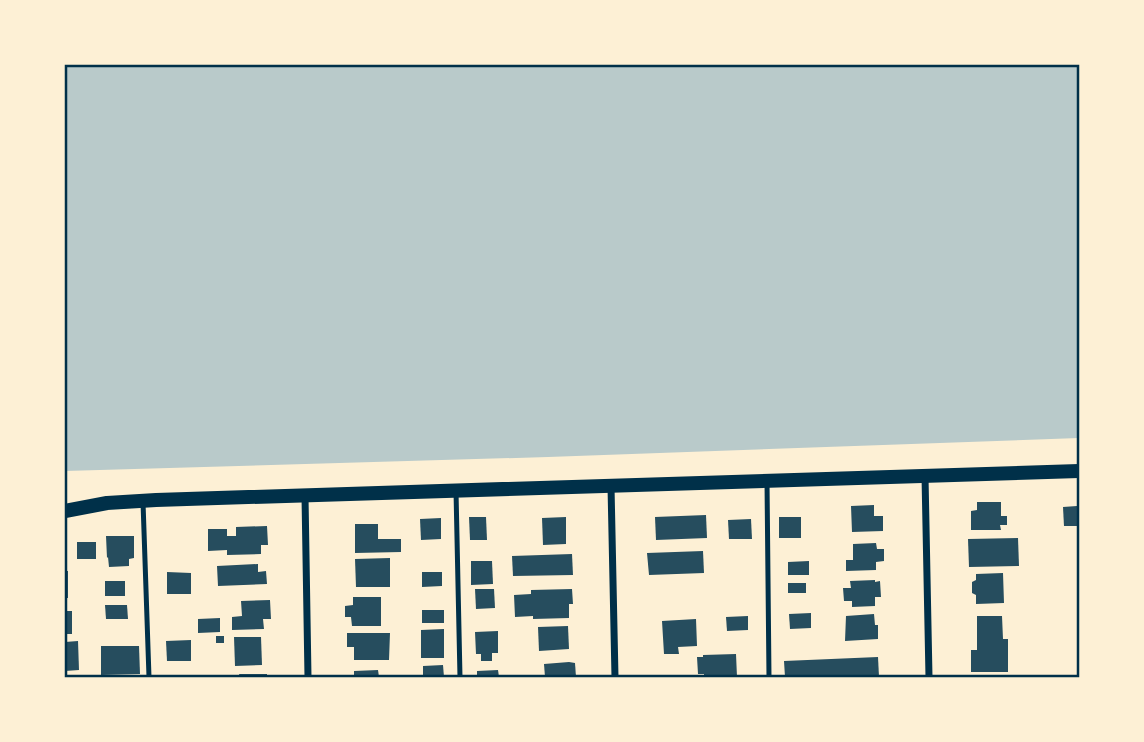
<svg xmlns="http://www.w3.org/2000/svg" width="1144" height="742" font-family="Ubuntu,sans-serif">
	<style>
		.green { fill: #b9caca }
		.building { fill: #264d5e }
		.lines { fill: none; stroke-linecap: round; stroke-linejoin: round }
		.service { stroke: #003049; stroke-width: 5 }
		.minor { stroke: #003049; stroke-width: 7 }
		.secondary { stroke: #003049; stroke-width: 14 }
		.neatline { fill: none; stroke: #003049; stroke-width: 2.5 }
	</style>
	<rect width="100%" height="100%" fill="#fdf0d5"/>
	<!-- green -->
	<polygon class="green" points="65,65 1079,65 1079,438 548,457 65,471"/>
	<!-- building -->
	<g class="building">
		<polygon points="977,502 1001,502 1001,516 1007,516 1007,525 1000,525 1001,530 971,530 971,511 977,510"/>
		<polygon points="874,505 874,516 883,516 883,531 852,532 851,506"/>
		<polygon points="1077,506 1078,526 1064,526 1063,507"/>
		<polygon points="706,515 707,538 656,540 655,517"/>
		<polygon points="469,517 486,517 487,540 470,540"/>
		<polygon points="566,517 566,544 543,545 542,518"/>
		<rect x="779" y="517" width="22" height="21"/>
		<polygon points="441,518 441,539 421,540 420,519"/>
		<polygon points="751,519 752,539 729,539 728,520"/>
		<polygon points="355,524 378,524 378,539 401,539 401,552 355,553"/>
		<polygon points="267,526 268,545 261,545 261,554 227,555 227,550 208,551 208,529 227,529 227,536 236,536 236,527"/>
		<polygon points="106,536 134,536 134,558 129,559 129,566 109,567 108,557 107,558"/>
		<polygon points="1018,538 1019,566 969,567 968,539"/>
		<rect x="77" y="542" width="19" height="17"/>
		<polygon points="876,543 877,549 884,549 884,561 876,562 876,570 846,571 846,560 853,560 853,544"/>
		<polygon points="703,551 704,573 649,575 647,553"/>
		<polygon points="572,554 573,575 513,576 512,556"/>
		<polygon points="390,558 390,587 356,587 355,559"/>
		<polygon points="471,561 492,561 493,584 471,585"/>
		<polygon points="809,561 809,575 788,575 788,562"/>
		<polygon points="258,564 258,572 266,571 267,584 218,586 217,566"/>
		<rect x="65" y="571" width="3" height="27"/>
		<polygon points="167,572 191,573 191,594 167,594"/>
		<polygon points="422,572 442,572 442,586 422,587"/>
		<polygon points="1003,573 1004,603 976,604 976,595 972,593 972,582 976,580 976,574"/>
		<polygon points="875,580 875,582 880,581 881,597 875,597 875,606 852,607 852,601 844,601 843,588 851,588 850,581"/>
		<rect x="105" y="581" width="20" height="15"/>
		<rect x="788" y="583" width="18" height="10"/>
		<polygon points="475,589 494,589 495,608 476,609"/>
		<polygon points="572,589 573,604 569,604 569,618 533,619 533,616 515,617 514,595 531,594 531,590"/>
		<polygon points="353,597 381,597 381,626 352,626 351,617 345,617 345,606 353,605"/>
		<polygon points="270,600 271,619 263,619 264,629 232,630 232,617 242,616 241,601"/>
		<polygon points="105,605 127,605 128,619 106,619"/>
		<rect x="422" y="610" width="22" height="13"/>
		<rect x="65" y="611" width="7" height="23"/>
		<polygon points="811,613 811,628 790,629 789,614"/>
		<polygon points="874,614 875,625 878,625 878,639 845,641 846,616"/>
		<polygon points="748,616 748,630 727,631 726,617"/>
		<polygon points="977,616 1002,616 1003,639 1008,639 1008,672 971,672 971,650 977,650"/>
		<polygon points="220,618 220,632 198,633 198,619"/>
		<polygon points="696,619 697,646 678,647 679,654 664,654 662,621"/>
		<polygon points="568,626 569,649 539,651 538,627"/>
		<polygon points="444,629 444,658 421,658 421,630"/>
		<polygon points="498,631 498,653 492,653 492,661 481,661 481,654 476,654 475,632"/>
		<polygon points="347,633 390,633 389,660 354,660 354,647 347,647"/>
		<rect x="216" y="636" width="8" height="7"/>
		<polygon points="234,637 261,637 262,665 235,666"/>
		<polygon points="191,640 191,661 167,661 166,641"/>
		<polygon points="78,641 79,670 65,671 65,642"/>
		<polygon points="101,646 139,646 140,674 101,675"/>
		<polygon points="736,654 737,677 704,677 704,674 698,674 697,657 703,657 703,655"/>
		<polygon points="878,657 879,677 785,677 784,661"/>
		<polygon points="569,662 575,663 576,677 545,677 544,664"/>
		<polygon points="443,665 444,677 423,677 423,666"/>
		<polygon points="378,670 379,677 354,677 354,671"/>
		<polygon points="498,670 499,677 477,677 477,671"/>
		<polygon points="239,674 267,674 267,677 240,677"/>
	</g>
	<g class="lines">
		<!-- service -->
		<g class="service">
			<polyline points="767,481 769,677"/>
			<polyline points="456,491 460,677"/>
			<polyline points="143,502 149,677"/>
		</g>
		<!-- minor -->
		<g class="minor">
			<polyline points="925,476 929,677"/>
			<polyline points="611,486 615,677"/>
			<polyline points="305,496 308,677"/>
		</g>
		<!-- secondary -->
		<polyline class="secondary" points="65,511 107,503 156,500 1079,471"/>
	</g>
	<!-- border -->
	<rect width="1144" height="742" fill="none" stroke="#fdf0d5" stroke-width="133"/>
	<rect x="66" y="66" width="1012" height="610" class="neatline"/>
</svg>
